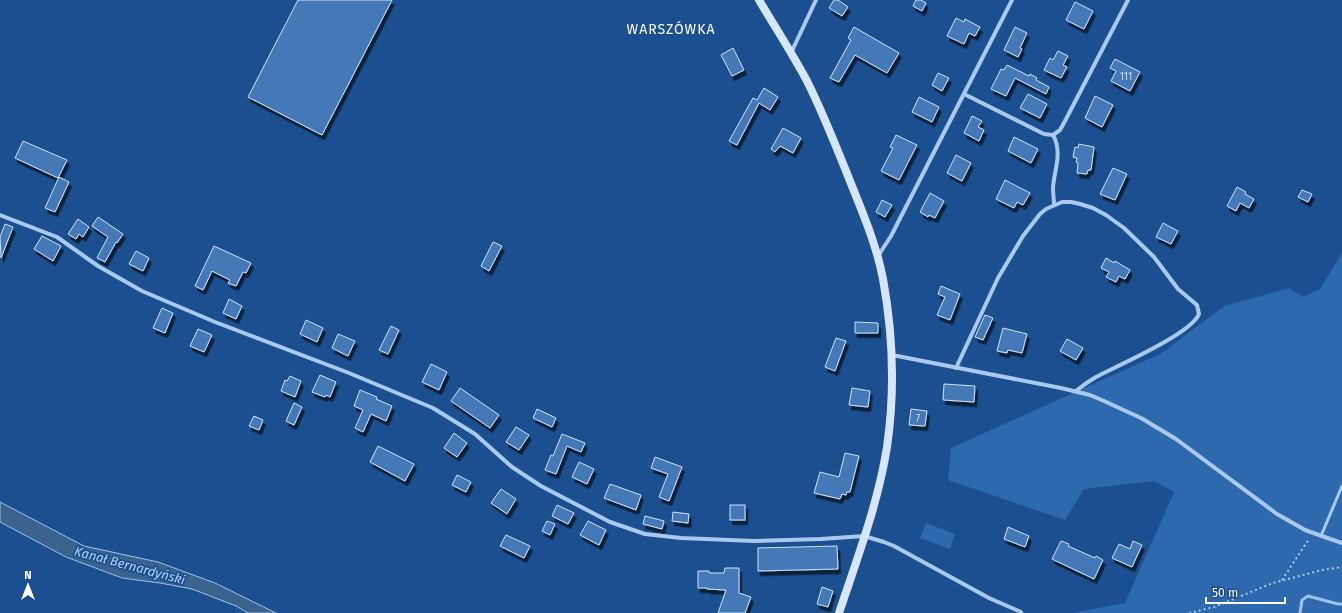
<svg xmlns="http://www.w3.org/2000/svg" width="1342" height="613" font-family="'Fira Sans',sans-serif">
	<style>
		.green { fill: #2e69ad }
		.water { fill: #3c6290; stroke: #9cc4f0 }
		.lines { fill: none; stroke-linecap: round; stroke-linejoin: round }
		.stream { stroke: #9cc4f0; stroke-width: 3 }
		.building { fill: #4478b7; stroke: #cfe3fa; filter: url(#shadow) }
		.path { stroke: #a9c9ee; stroke-width: 2; stroke-dasharray: 2 3; stroke-linecap: butt }
		.lane { stroke: #a9c9ee; stroke-width: 3 }
		.street { stroke: #a9c9ee; stroke-width: 4 }
		.secondary { stroke: #d6e6fa; stroke-width: 8 }
		.labels { text-anchor: middle; stroke-width: 3.5; stroke-linejoin: round; paint-order: stroke }
		.number-label { font-size: 10px; fill: #d0dded }
		.water-label { font-size: 13px; font-style: italic; fill: #b5d3f5; stroke: #1b4f8f }
		.quarter-label { font-size: 14px; letter-spacing: 1px; fill: #fff; stroke: #1b4f8f }
	</style>
	<defs>
		<filter id="shadow"><feDropShadow dx="2.5" dy="4.5" stdDeviation="0" flood-color="#0009"/></filter>
	</defs>
	<rect width="100%" height="100%" fill="#1b4f8f"/>
	<!-- green -->
	<g class="green">
		<polygon points="1342,253 1342,613 1071,613 1125,603 1174,492 1154,481 1084,489 1065,520 948,480 951,448 1162,353 1224,306 1289,288 1303,297 1320,289"/>
		<polygon points="926,523 955,534 950,549 920,538"/>
	</g>
	<!-- water -->
	<polygon class="water" points="0,502 84,546 158,562 215,583 276,613 248,613 236,606 192,589 160,583 122,578 66,557 0,522"/>
	<g class="lines">
		<!-- stream -->
		<polyline class="stream" points="1300,613 1302,600 1308,596 1338,604 1342,604"/>
	</g>
	<!-- building -->
	<g class="building">
		<polygon points="298,0 392,0 322,135 248,97"/>
		<polygon points="834,0 838,0 848,7 842,16 829,8"/>
		<polygon points="916,0 921,0 926,3 922,11 913,6"/>
		<polygon points="1075,2 1093,11 1084,29 1066,20"/>
		<polygon points="956,18 964,22 965,19 980,27 975,36 969,33 964,44 947,36"/>
		<polygon points="854,27 899,53 887,73 855,55 839,82 830,78 851,40 848,38"/>
		<polygon points="1015,27 1027,33 1020,48 1022,49 1018,57 1004,50"/>
		<polygon points="733,48 744,70 732,76 721,55"/>
		<polygon points="1058,51 1068,56 1063,65 1067,67 1061,78 1044,70 1050,58 1053,60"/>
		<polygon points="1115,59 1140,72 1130,91 1111,81 1116,71 1110,68"/>
		<polygon points="1007,65 1029,76 1030,74 1037,78 1036,80 1049,87 1046,94 1015,78 1006,96 991,89 1001,69 1004,70"/>
		<polygon points="938,73 949,78 942,91 932,85"/>
		<polygon points="764,88 778,97 770,110 759,103 737,145 729,141 753,98 757,100"/>
		<polygon points="1028,94 1047,104 1040,118 1020,108"/>
		<polygon points="1095,96 1113,105 1102,127 1085,118"/>
		<polygon points="919,97 939,107 932,122 912,112"/>
		<polygon points="972,116 982,121 978,127 984,130 979,141 964,133"/>
		<polygon points="783,128 801,138 793,153 780,146 775,152 771,149"/>
		<polygon points="896,135 917,145 899,180 881,171 893,148 890,147"/>
		<polygon points="1014,137 1038,149 1031,163 1008,151"/>
		<polygon points="23,141 67,160 58,178 15,158"/>
		<polygon points="1079,144 1094,147 1091,170 1088,170 1087,174 1077,173 1078,163 1076,162 1077,158 1073,157 1075,147 1078,148"/>
		<polygon points="956,155 971,163 962,181 947,173"/>
		<polygon points="1113,168 1127,174 1115,200 1100,194"/>
		<polygon points="59,177 69,182 55,212 45,208"/>
		<polygon points="1005,180 1030,193 1023,205 1017,202 1014,208 996,199"/>
		<polygon points="1237,187 1246,192 1245,194 1254,199 1249,208 1240,203 1236,211 1227,206"/>
		<polygon points="1302,190 1312,194 1308,202 1298,197"/>
		<polygon points="930,193 944,201 935,218 929,215 928,217 920,212"/>
		<polygon points="882,200 892,205 885,217 876,212"/>
		<polygon points="98,217 123,234 117,243 116,242 105,262 97,258 108,237 92,226"/>
		<polygon points="78,219 89,227 83,237 79,234 76,239 68,234"/>
		<polygon points="1163,223 1178,231 1171,244 1156,237"/>
		<polygon points="5,224 13,227 1,258 0,237"/>
		<polygon points="42,236 61,246 53,261 34,249"/>
		<polygon points="493,242 502,246 489,271 481,266"/>
		<polygon points="214,246 251,263 246,273 243,272 236,286 228,283 230,280 212,271 203,290 195,286"/>
		<polygon points="136,251 149,258 143,271 129,264"/>
		<polygon points="1106,258 1114,263 1115,261 1130,270 1125,279 1119,276 1116,282 1106,277 1109,272 1101,268"/>
		<polygon points="941,286 960,294 950,320 937,315 945,297 938,294"/>
		<polygon points="229,299 242,306 236,319 223,313"/>
		<polygon points="162,308 173,313 165,333 153,328"/>
		<polygon points="985,315 993,318 983,340 975,337"/>
		<polygon points="306,320 323,328 317,342 300,334"/>
		<polygon points="855,322 878,323 878,333 855,333"/>
		<polygon points="391,326 399,330 388,354 379,350"/>
		<polygon points="1003,328 1027,334 1022,353 1008,350 1007,353 997,351"/>
		<polygon points="198,329 212,335 204,352 190,346"/>
		<polygon points="338,334 355,341 348,356 332,348"/>
		<polygon points="836,338 846,341 835,371 825,367"/>
		<polygon points="1067,339 1083,348 1076,360 1060,351"/>
		<polygon points="431,364 447,372 439,390 422,382"/>
		<polygon points="320,375 336,382 330,397 326,395 325,397 312,392"/>
		<polygon points="290,376 301,381 295,397 281,391 285,380 287,381"/>
		<polygon points="944,384 975,386 974,402 943,400"/>
		<polygon points="460,388 499,415 490,428 451,401"/>
		<polygon points="852,388 870,391 868,407 849,405"/>
		<polygon points="360,390 377,397 376,399 392,406 386,421 371,414 363,432 355,428 363,410 354,406"/>
		<polygon points="294,403 302,407 294,425 286,421"/>
		<polygon points="537,409 556,418 552,427 533,418"/>
		<polygon points="911,409 927,411 925,426 909,425"/>
		<polygon points="254,416 263,420 259,430 249,426"/>
		<polygon points="516,427 529,435 519,450 506,442"/>
		<polygon points="454,433 467,443 457,457 444,448"/>
		<polygon points="562,434 585,443 581,452 567,446 556,474 545,470 551,455 553,456"/>
		<polygon points="378,446 414,464 405,481 370,462"/>
		<polygon points="845,453 859,456 850,492 847,492 846,495 842,494 840,499 814,493 820,472 839,477"/>
		<polygon points="655,457 682,467 669,501 659,497 668,474 651,468"/>
		<polygon points="579,462 594,469 587,484 572,477"/>
		<polygon points="457,475 471,482 466,492 452,485"/>
		<polygon points="610,484 641,495 636,510 604,498"/>
		<polygon points="501,489 516,499 507,514 491,503"/>
		<polygon points="557,505 574,513 568,524 552,516"/>
		<rect x="730" y="505" width="15" height="15"/>
		<polygon points="673,512 689,514 688,523 672,521"/>
		<polygon points="645,516 664,521 662,529 643,524"/>
		<polygon points="547,521 555,524 550,535 542,531"/>
		<polygon points="588,521 606,530 599,545 580,535"/>
		<polygon points="1008,527 1029,536 1025,547 1004,539"/>
		<polygon points="506,535 530,546 524,558 500,546"/>
		<polygon points="1061,541 1069,544 1068,546 1095,558 1096,556 1103,560 1094,579 1052,559"/>
		<polygon points="1133,541 1142,545 1132,567 1112,558 1119,544 1130,549"/>
		<polygon points="837,546 838,569 758,571 758,548"/>
		<polygon points="725,568 739,568 739,593 751,597 745,613 718,613 726,590 707,589 707,588 698,588 698,571 709,571 709,573 724,573"/>
		<polygon points="822,587 833,591 828,607 817,604"/>
	</g>
	<g class="lines">
		<!-- path -->
		<g class="path">
			<polyline points="1282,580 1309,539"/>
			<polyline points="1189,613 1214,607 1273,583 1322,570 1342,567"/>
		</g>
		<!-- lane -->
		<polyline class="lane" points="1321,536 1342,486"/>
		<!-- street -->
		<g class="street">
			<polyline points="791,53 816,0"/>
			<polyline points="964,94 1044,134 1053,135 1060,130 1065,121 1128,0"/>
			<path d="M1053,135C1063,153 1054,170 1053,188C1053,194 1054,199 1054,204"/>
			<polyline points="0,215 57,237 98,266 142,291 215,322 349,373 433,408 475,434 512,467 541,486 610,522 645,534 681,538 754,541 821,539 864,536 884,542 894,546 989,598 1021,612"/>
			<polyline points="878,256 891,236 1012,0"/>
			<polyline points="892,355 1061,388 1090,395 1104,401 1141,418 1176,439 1277,514 1305,530 1342,543"/>
			<path d="M956,368L998,278L1023,236L1040,214L1046,209L1062,202H1071L1080,204L1093,208L1106,215L1124,228L1154,257L1178,289L1197,305L1199,314C1191,334 1117,366 1096,377C1089,381 1082,386 1076,391"/>
		</g>
		<!-- secondary -->
		<path class="secondary" d="M759,0C775,27 792,53 807,81C824,115 838,151 852,186C864,216 877,247 883,279C893,334 895,392 887,447C878,504 857,559 839,613"/>
	</g>
	<g class="labels">
		<!-- number labels -->
		<g class="number-label">
			<text x="1126" y="80">111</text>
			<text x="918" y="422">7</text>
		</g>
		<!-- water labels -->
		<g class="water-label">
			<text transform="translate(130 565) rotate(15)" y="5">Kanał Bernardyński</text>
		</g>
		<!-- quarter labels -->
		<g class="quarter-label">
			<text x="671" y="34">WARSZÓWKA</text>
		</g>
	</g>
	<!-- north arrow -->
	<g transform="translate(28 585)" stroke="#1b4f8f" stroke-width="3" paint-order="stroke">
	<path d="M0-3L7 15L0 10L-7 15Z" fill="#ffffff"/>
	<text y="-6" font-size="11" font-weight="bold" text-anchor="middle" fill="#ffffff">N</text>
	</g>
	<!-- scale -->
	<path d="M1206 597v6h79v-6" fill="none" stroke="#ffffff" stroke-width="2"/>
	<text x="1212" y="597" font-size="12" fill="#ffffff" stroke="#1b4f8f" stroke-width="3" paint-order="stroke">50 m</text>
</svg>
